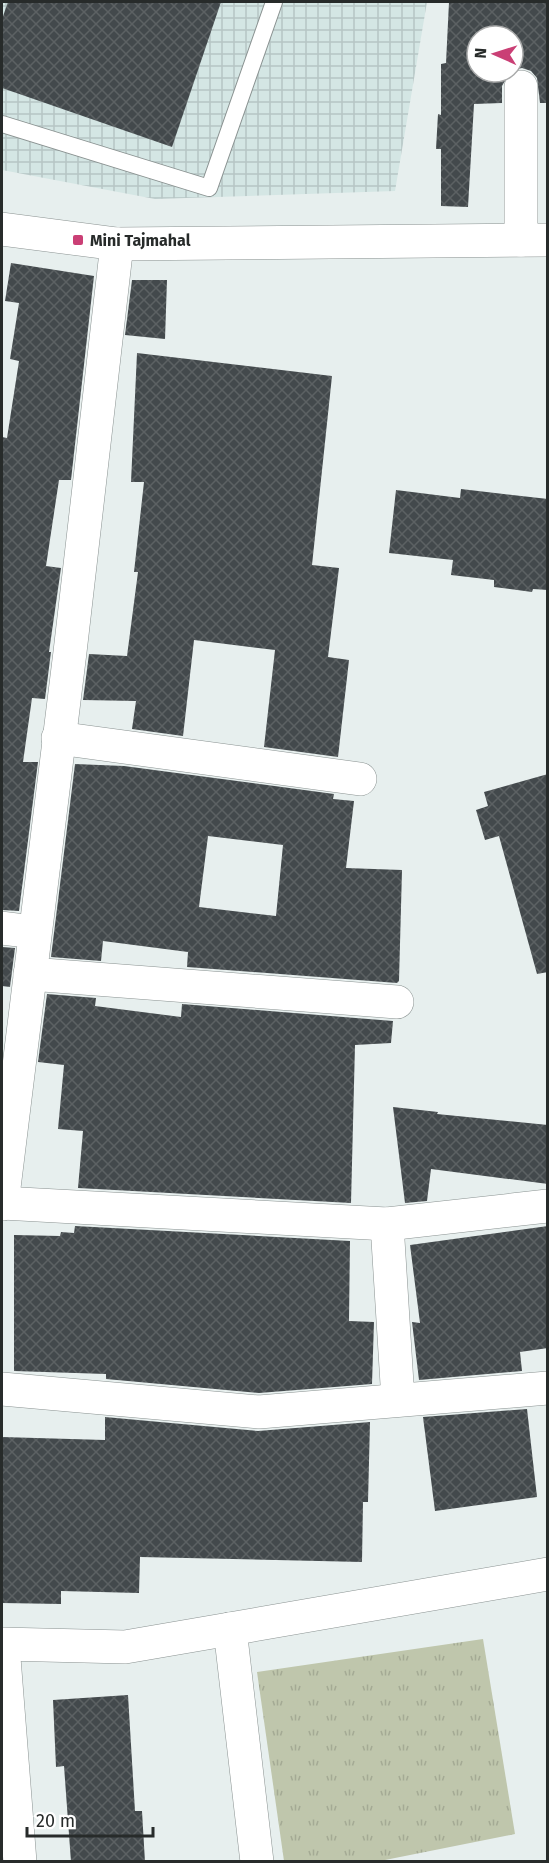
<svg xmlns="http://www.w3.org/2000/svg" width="549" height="1863" font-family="'Fira Sans',sans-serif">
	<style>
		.industrial { fill: url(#industrial-grid) }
		.grass { fill: url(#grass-tufts) }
		.building { fill: url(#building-cross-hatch); fill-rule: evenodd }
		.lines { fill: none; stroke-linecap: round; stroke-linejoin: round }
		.service-casing { stroke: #8a9291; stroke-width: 18 }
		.minor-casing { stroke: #8a9291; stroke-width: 34 }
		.tertiary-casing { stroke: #8a9291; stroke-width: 34 }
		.service { stroke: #fff; stroke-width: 16 }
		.minor { stroke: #fff; stroke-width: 33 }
		.tertiary { stroke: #fff; stroke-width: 33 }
		.poi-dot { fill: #ca3f75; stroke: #fff; stroke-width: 2 }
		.labels { text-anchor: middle; stroke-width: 6; stroke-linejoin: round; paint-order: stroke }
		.poi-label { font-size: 16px; font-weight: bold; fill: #272b2a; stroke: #fff; text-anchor: start }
	</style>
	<defs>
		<pattern id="industrial-grid" width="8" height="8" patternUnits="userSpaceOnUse" patternTransform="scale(1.5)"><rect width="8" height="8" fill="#d4e6e4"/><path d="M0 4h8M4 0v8" fill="none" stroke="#b6c5c4"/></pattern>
		<pattern id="grass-tufts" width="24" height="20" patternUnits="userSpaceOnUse" patternTransform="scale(1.5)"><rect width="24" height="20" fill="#bfc6ac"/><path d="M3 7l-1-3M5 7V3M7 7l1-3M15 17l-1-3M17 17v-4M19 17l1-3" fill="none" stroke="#a4aa94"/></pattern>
		<pattern id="building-cross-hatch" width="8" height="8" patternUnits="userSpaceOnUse" patternTransform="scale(1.5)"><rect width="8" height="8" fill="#43494c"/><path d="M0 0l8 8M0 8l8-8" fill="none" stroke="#5c6163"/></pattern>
	</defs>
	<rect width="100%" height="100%" fill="#e7efee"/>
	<!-- industrial -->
	<polygon class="industrial" points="2,2 427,2 395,191 155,199 2,170"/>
	<!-- grass -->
	<polygon class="grass" points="483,1639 515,1834 380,1861 284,1861 257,1672"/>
	<!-- building -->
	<g class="building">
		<polygon points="8,2 221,2 172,147 2,88 2,19"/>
		<polygon points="449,2 548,2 548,103 540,103 537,78 531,71 522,68 513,70 513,36 477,36 477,72 510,72 502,86 502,103 474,104 468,207 441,206 441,149 436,149 438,114 441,115 441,64 446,63"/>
		<polygon points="11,263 94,276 71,480 59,480 46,566 61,568 49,652 51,652 45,699 32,698 23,762 38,762 19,911 2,910 2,437 7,438 19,361 10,359 19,303 5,301"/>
		<polygon points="132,280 167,280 165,339 125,335"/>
		<polygon points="137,353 332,376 312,565 339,568 328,657 349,660 338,757 264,747 275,650 194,640 183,736 132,729 136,701 83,700 89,654 127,656 138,572 134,572 144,482 131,482"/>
		<polygon points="461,489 548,499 548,590 533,589 532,592 494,587 494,580 451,575 453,560 389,553 396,490 460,498"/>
		<path d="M75,764L124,766L334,794L333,799L354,801L346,868L402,870L399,981L397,983L187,967L188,952L103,941L101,961L51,957ZM208,836L283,845L276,916L199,907Z"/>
		<polygon points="548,774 548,972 537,974 499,836 485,840 476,810 488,806 484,792"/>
		<polygon points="2,947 15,948 10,987 2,986"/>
		<polygon points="47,994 96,998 95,1006 181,1017 182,1004 393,1021 391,1043 355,1045 351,1203 78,1188 83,1131 58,1129 64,1065 38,1062"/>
		<polygon points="393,1107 438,1112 437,1114 548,1125 548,1184 431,1169 427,1201 405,1203"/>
		<polygon points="75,1226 350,1241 349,1321 374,1322 372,1384 259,1393 106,1379 106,1374 14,1371 14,1235 60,1236 61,1232 74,1233"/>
		<polygon points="548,1226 548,1348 520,1352 522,1371 419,1380 412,1322 420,1323 410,1245"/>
		<polygon points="527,1409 537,1497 435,1511 423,1417"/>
		<polygon points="105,1417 258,1431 370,1422 368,1502 363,1502 362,1562 140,1557 139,1593 61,1591 61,1604 2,1603 2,1437 105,1440"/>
		<polygon points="128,1695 135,1811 142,1811 145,1862 71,1862 64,1766 56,1767 53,1700"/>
	</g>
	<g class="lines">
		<defs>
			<polyline id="service" points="2,124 209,188 274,2"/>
			<g id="minor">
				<polyline points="521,87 521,240"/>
				<polyline points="58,738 360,779"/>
				<polyline points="2,928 34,932"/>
				<polyline points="30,974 397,1002"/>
				<polyline points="2,1203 387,1224 548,1206"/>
				<polyline points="2,1204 70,652 117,244"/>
				<polyline points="387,1224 398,1400"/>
				<polyline points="2,1389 259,1412 548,1388"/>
				<polyline points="230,1629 257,1862"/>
				<polyline points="2,1644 125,1647 548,1574"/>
				<polyline points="3,1645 20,1862"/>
			</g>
			<polyline id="tertiary" points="2,229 117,244 548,240"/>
		</defs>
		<!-- service casing -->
		<use href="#service" class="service-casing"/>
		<!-- minor casing -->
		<use href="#minor" class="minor-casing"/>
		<!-- tertiary casing -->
		<use href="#tertiary" class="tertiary-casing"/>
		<!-- service -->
		<use href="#service" class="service"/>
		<!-- minor -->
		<use href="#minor" class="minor"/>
		<!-- tertiary -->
		<use href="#tertiary" class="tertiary"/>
	</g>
	<!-- markers -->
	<rect class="poi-dot" x="72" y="234" width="12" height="12" rx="3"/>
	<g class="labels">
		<!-- poi labels -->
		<g class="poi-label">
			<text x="90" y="246">Mini Tajmahal</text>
		</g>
	</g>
	<!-- border -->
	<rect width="549" height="1863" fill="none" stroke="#272b2a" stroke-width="6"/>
	<!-- north arrow -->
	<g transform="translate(495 54) rotate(273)"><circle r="28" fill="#ffffff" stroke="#a9aaaa" stroke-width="1.5"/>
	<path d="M0-4.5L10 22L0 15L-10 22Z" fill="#ca3f75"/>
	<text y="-9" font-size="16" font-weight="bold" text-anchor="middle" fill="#272b2a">N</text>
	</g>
	<!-- scale -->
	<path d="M27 1827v9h126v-9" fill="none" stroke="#272b2a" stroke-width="3"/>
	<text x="36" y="1827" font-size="18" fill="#272b2a" stroke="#ffffff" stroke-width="4.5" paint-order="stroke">20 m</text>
</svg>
